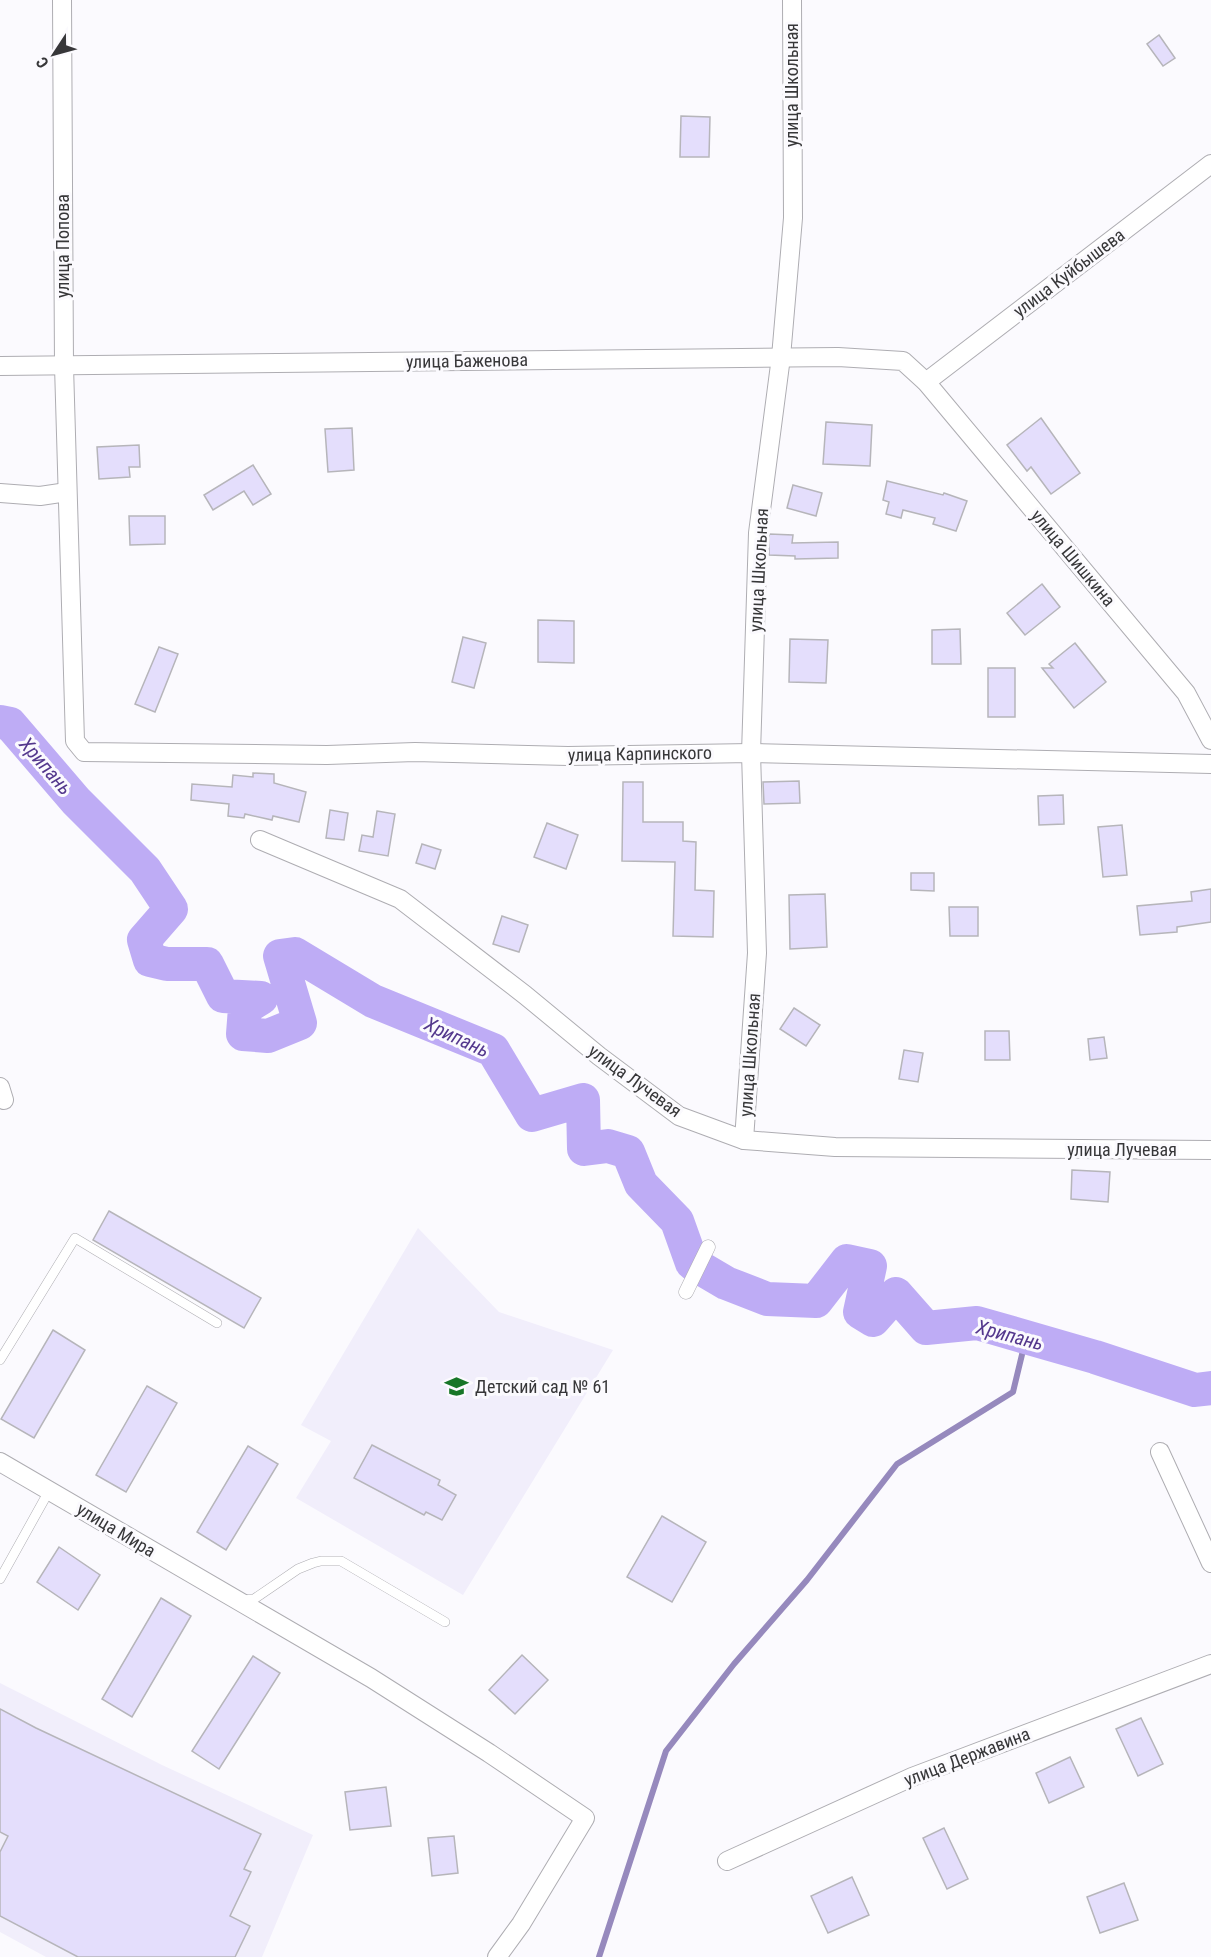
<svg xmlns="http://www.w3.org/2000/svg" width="1211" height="1957" font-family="'Roboto Condensed',sans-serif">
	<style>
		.built { fill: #f1eefb }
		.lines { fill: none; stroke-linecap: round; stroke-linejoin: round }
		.stream { stroke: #9689bd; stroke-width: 6 }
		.river { stroke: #beacf5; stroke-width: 34 }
		.building { fill: #e4defc; stroke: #b6b5ba; stroke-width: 1.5 }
		.service-casing { stroke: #aeadb2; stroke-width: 10 }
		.pedestrian-casing { stroke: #aeadb2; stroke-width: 15 }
		.minor-casing { stroke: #aeadb2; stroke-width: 20 }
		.service { stroke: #fff; stroke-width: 9 }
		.pedestrian { stroke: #fff; stroke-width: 14 }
		.minor { stroke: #fff; stroke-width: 18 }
		.labels { text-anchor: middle; stroke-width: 6; stroke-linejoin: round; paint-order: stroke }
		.street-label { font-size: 18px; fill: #373739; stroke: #fbfafe }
		.poi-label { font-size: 18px; fill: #373739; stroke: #fbfafe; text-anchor: start }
		.water-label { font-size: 20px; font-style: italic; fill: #54388d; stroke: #fbfafe }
	</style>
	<rect width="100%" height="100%" fill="#fbfafe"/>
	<!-- built -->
	<g class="built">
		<polygon points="418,1228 499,1312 613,1350 463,1595 296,1498 331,1441 301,1425"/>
		<polygon points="0,1683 162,1765 313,1835 262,1957 46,1957 0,1932"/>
	</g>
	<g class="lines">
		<!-- stream -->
		<polyline class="stream" points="599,1957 666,1751 734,1664 807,1580 897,1464 1013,1392 1026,1338"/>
		<!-- river -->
		<polyline class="river" points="0,722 10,724 76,801 145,870 171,909 144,940 150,960 167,964 207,964 223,996 261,998 245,1008 243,1034 268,1036 300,1023 280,956 295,954 373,1001 493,1050 532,1115 583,1100 584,1149 608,1146 628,1152 641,1184 677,1221 692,1263 726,1283 767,1299 816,1301 847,1261 870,1266 860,1312 873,1320 896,1294 926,1328 977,1323 1095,1357 1195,1390 1211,1388"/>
	</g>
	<!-- building -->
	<g class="building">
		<polygon points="1159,35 1175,58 1163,66 1147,44"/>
		<polygon points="681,116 710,117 709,157 680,157"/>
		<polygon points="1041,418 1080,473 1051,494 1031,467 1027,471 1007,445"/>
		<polygon points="826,422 872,425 870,466 823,464"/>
		<polygon points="352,428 354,470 328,472 325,429"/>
		<polygon points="139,445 140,467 129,467 130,477 99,479 97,447"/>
		<polygon points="253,465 271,494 253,505 244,491 213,510 204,495"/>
		<polygon points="887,481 943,495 944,493 967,501 956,531 933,524 935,518 903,510 901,518 886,514 889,502 883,500"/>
		<polygon points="793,485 822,493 816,516 787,508"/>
		<polygon points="129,516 165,516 165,544 130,545"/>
		<polygon points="769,534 793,535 792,543 838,542 838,558 795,559 795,556 769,555"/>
		<polygon points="1042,584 1060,607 1025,635 1007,613"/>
		<polygon points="538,620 574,621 574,663 538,662"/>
		<polygon points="960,629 961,664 932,664 932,630"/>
		<polygon points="463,637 486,643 474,688 452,682"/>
		<polygon points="790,639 828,640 826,683 789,682"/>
		<polygon points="1075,643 1106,682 1074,708 1042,668 1053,668 1049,664"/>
		<polygon points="159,647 178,654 155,712 135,704"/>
		<rect x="988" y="668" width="27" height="49"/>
		<polygon points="253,773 274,774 274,783 306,792 299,822 273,816 272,820 245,814 244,818 228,816 229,804 191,800 192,784 232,787 233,775 253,777"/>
		<polygon points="799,781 800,803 764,804 763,782"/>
		<polygon points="623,782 643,782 643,822 683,822 683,841 696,842 695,890 714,891 713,937 673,936 675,862 622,861"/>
		<polygon points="1063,795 1064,824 1039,825 1038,796"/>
		<polygon points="330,810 348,813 344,840 326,838"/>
		<polygon points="377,811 395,814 388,856 359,851 362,835 373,837"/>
		<polygon points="547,823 578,835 566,869 534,857"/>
		<polygon points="1122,825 1127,875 1103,877 1098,827"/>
		<polygon points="422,844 441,850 435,869 416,863"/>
		<polygon points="911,873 934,873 934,891 911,890"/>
		<polygon points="1211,889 1211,922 1177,927 1177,932 1140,935 1137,906 1192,901 1191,892"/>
		<polygon points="825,894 827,947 790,949 789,895"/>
		<polygon points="949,907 978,907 978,936 950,936"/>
		<polygon points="502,916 528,925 519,952 493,944"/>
		<polygon points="794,1008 820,1025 806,1046 780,1029"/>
		<polygon points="985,1031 1009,1031 1010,1060 985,1060"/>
		<polygon points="1104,1037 1107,1058 1090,1060 1088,1039"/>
		<polygon points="904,1050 923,1053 918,1082 899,1079"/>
		<polygon points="1072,1170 1110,1172 1108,1202 1071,1199"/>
		<polygon points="109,1211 261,1298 244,1328 93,1240"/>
		<polygon points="53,1330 85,1350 34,1438 1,1419"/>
		<polygon points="147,1386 177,1403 126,1492 96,1475"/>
		<polygon points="372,1445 440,1480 438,1485 456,1495 442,1520 426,1512 424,1515 354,1478"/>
		<polygon points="248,1446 278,1464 226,1550 197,1532"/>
		<polygon points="662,1516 706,1542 672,1602 627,1577"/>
		<polygon points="59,1547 100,1575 78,1610 37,1582"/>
		<polygon points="161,1598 191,1616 132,1717 102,1699"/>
		<polygon points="522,1655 548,1680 515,1714 489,1690"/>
		<polygon points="253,1656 280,1673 219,1769 192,1751"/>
		<polygon points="0,1709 36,1728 261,1834 244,1869 251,1872 230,1916 250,1926 235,1957 78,1957 0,1916 0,1852 8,1836 0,1832"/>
		<polygon points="1141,1718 1163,1764 1138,1776 1116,1729"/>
		<polygon points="1070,1757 1084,1787 1049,1803 1036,1773"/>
		<polygon points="386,1787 391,1826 350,1830 345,1792"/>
		<polygon points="944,1828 968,1879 947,1889 923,1838"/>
		<polygon points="454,1836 458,1873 432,1876 428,1838"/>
		<polygon points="852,1877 869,1915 828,1933 811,1896"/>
		<polygon points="1124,1883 1138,1920 1100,1933 1087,1897"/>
	</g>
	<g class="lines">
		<defs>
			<g id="service">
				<polyline points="0,1360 75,1238 217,1323"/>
				<polyline points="0,1579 49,1491"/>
				<polyline points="243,1600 254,1599 298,1569 313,1563 321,1561 341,1561 445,1622"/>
			</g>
			<polyline id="pedestrian" points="686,1292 708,1247"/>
			<g id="minor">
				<polyline points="62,0 64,366 75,741 84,752 327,755 415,752 568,756 751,753 1211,764"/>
				<polyline points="0,366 838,357 903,361 926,382 1186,693 1211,740"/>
				<polyline points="926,382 1211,164"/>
				<polyline points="0,493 40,496 67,492"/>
				<polyline points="260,840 400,899 525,995 599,1056 679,1116 744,1140 835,1147 1211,1150"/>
				<polyline points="0,1087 4,1100"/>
				<polyline points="744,1140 757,953 751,753 758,533 781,357 793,218 792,0"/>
				<polyline points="1160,1452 1211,1563"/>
				<polyline points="0,1462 371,1678 489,1753 585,1818 521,1924 497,1957"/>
				<polyline points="727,1861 912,1777 1211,1664"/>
			</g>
		</defs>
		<!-- service casing -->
		<use href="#service" class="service-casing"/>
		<!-- pedestrian casing -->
		<use href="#pedestrian" class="pedestrian-casing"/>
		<!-- minor casing -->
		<use href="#minor" class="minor-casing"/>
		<!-- service -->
		<use href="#service" class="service"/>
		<!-- pedestrian -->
		<use href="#pedestrian" class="pedestrian"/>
		<!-- minor -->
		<use href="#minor" class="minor"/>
	</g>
	<!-- icons -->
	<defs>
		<symbol id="school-bare" viewBox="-9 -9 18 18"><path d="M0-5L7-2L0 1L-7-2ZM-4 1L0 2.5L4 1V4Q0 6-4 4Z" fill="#177627" stroke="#fbfafe" stroke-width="2.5" paint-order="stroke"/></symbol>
	</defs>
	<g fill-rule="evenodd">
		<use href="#school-bare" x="440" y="1370" width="33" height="33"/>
	</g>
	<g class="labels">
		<!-- street labels -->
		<g class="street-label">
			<text transform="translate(792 85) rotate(-90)" y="6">улица Школьная</text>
			<text transform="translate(63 246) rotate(-90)" y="6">улица Попова</text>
			<text transform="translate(1069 273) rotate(-37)" y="6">улица Куйбышева</text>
			<text transform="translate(467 361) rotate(-1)" y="6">улица Баженова</text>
			<text transform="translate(1073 558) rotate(50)" y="6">улица Шишкина</text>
			<text transform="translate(759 570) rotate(-87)" y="6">улица Школьная</text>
			<text transform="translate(640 754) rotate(-1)" y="6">улица Карпинского</text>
			<text transform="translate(750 1055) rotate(-86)" y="6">улица Школьная</text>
			<text transform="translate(635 1081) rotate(36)" y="6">улица Лучевая</text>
			<text x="1122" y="1156">улица Лучевая</text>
			<text transform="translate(116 1530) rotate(31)" y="6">улица Мира</text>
			<text transform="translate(967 1757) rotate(-21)" y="6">улица Державина</text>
		</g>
		<!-- poi labels -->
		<g class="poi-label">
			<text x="475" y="1393">Детский сад № 61</text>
		</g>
		<!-- water labels -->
		<g class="water-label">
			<text transform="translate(46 766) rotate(49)" y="7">Хрипань</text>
			<text transform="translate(457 1037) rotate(25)" y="7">Хрипань</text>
			<text transform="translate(1010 1335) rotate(15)" y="7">Хрипань</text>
		</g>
	</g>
	<!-- north arrow -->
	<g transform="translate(54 54) rotate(234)" stroke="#fbfafe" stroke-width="4.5" paint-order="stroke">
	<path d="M0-4.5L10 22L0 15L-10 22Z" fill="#373739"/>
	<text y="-9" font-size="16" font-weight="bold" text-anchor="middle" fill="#373739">С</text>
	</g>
</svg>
